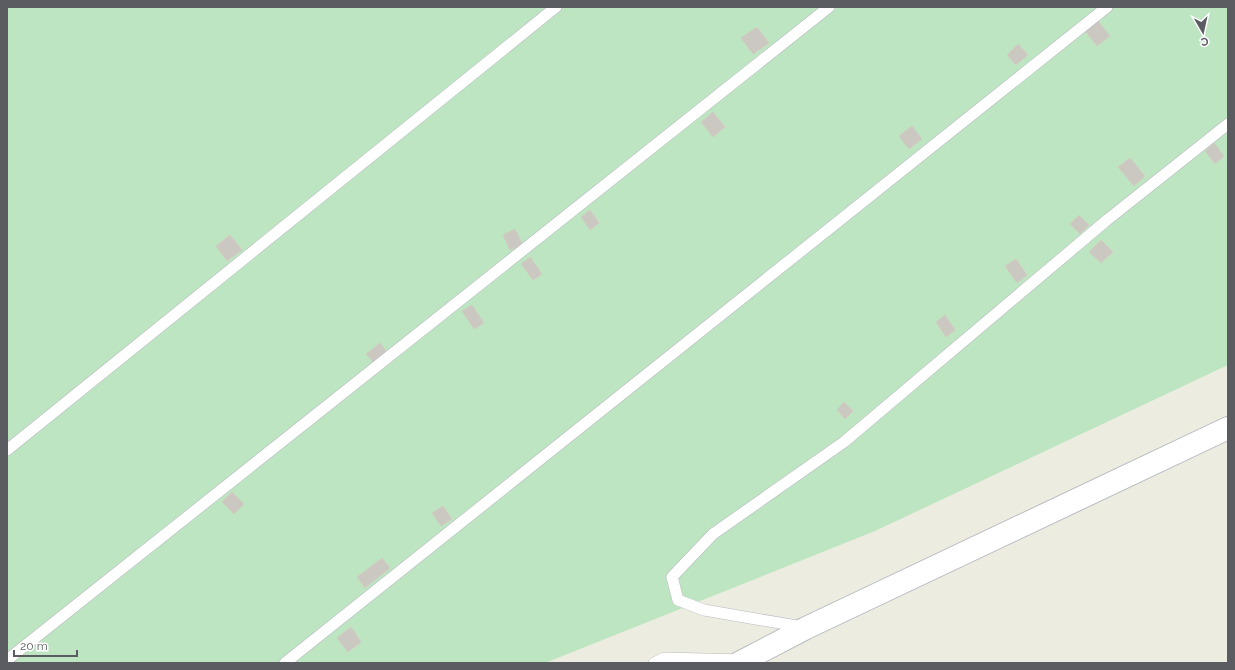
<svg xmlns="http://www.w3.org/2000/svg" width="1235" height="670" font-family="Raleway,sans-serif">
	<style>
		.green { fill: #bde5c2 }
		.building { fill: #cac8c0; stroke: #d1cec0 }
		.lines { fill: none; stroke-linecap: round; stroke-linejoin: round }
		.lane-casing { stroke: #b9bac0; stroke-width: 12 }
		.street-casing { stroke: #b9bac0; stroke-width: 24 }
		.lane { stroke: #fff; stroke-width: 11 }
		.street { stroke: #fff; stroke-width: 22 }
	</style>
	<rect width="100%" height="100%" fill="#edece1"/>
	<!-- green -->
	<polygon class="green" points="7,7 1228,7 1228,365 875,531 545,663 7,663"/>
	<!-- building -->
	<g class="building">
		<polygon points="1098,21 1110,36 1097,46 1085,31"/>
		<polygon points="757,27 769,43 753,54 741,38"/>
		<polygon points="1018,44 1028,55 1016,65 1007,55"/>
		<polygon points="713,112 725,127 713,137 701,122"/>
		<polygon points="912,126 922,139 909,149 899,136"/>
		<polygon points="1214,143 1224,156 1215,164 1205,151"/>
		<polygon points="1130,158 1145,176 1134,186 1118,167"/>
		<polygon points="590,210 599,223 590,230 581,217"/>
		<polygon points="1079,215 1089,225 1080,234 1070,224"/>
		<polygon points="515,229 523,245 510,250 503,235"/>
		<polygon points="230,235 242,250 227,261 216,246"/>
		<polygon points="1101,240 1113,252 1101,263 1089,252"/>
		<polygon points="530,257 542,274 533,280 521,264"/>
		<polygon points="1016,259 1027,275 1017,283 1005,266"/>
		<polygon points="472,305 484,323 474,329 462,311"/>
		<polygon points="945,315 955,330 946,337 936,322"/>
		<polygon points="380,343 387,352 374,363 366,354"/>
		<polygon points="844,402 853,411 845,419 837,410"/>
		<polygon points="232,492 244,504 234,514 222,502"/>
		<polygon points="443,506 452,519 441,526 432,513"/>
		<polygon points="382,558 390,568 365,588 357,577"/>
		<polygon points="351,627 361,642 348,652 337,638"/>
	</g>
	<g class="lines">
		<defs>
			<g id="lane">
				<polyline points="7,450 556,7"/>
				<polyline points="803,627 704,610 678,600 672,577 713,534 844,442 1107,220 1228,124"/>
				<polyline points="7,660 829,7"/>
				<polyline points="285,663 1107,7"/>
				<polyline points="654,663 664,658 744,660"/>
			</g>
			<polyline id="street" points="739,663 806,628 1228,428"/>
		</defs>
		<!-- lane casing -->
		<use href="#lane" class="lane-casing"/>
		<!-- street casing -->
		<use href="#street" class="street-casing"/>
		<!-- lane -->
		<use href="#lane" class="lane"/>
		<!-- street -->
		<use href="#street" class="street"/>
	</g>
	<!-- border -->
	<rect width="1235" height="670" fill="none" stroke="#5a5c62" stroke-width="16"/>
	<!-- north arrow -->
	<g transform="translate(1203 32) rotate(171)" stroke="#ffffff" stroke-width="3" paint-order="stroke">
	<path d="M0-3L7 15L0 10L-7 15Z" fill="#5a5c62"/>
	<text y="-6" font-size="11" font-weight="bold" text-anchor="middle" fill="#5a5c62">С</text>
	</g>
	<!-- scale -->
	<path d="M14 650v6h63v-6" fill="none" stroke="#5a5c62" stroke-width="2"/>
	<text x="20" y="650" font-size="12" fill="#5a5c62" stroke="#ffffff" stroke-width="3" paint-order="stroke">20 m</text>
</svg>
